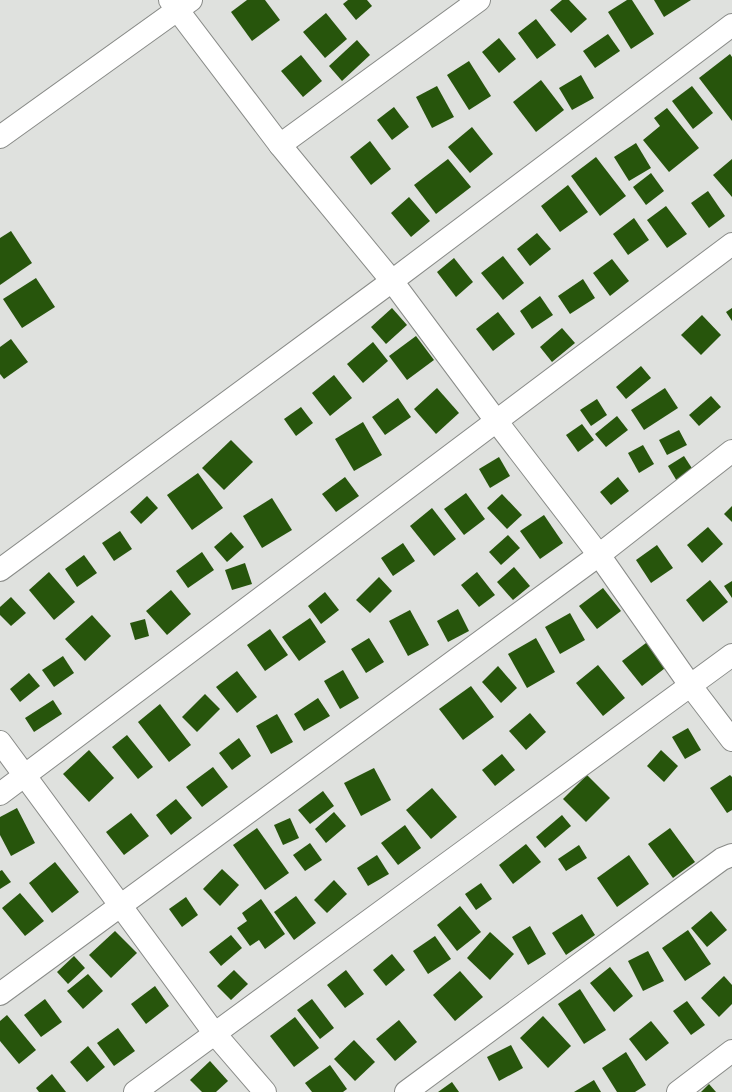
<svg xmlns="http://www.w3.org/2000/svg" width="732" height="1092" font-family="'Nunito Sans',sans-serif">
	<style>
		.building { fill: #27550c }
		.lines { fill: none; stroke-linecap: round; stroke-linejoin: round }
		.street-casing { stroke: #898b88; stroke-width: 24 }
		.street { stroke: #fff; stroke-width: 22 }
	</style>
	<rect width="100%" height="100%" fill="#dfe1de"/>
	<!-- building -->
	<g class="building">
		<polygon points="247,0 265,0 280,20 252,41 231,12"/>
		<polygon points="348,0 367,0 372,6 356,20 343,4"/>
		<polygon points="562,0 569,0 587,19 571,33 550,10"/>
		<polygon points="627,0 632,0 654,34 631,49 608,12"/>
		<polygon points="654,0 691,0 664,17"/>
		<polygon points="326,13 347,39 325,58 303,32"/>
		<polygon points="536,19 556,45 537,59 518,33"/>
		<polygon points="608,34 620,51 595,68 583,51"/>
		<polygon points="499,38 516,59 499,73 482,52"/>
		<polygon points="357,40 370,55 342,81 329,66"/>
		<polygon points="730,54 732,57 732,121 699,78"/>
		<polygon points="301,55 322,81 303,97 281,71"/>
		<polygon points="469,61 491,96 469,110 447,75"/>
		<polygon points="581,75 594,98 572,110 559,88"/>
		<polygon points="541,80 564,110 536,132 513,102"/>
		<polygon points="437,86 454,117 432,128 416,97"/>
		<polygon points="692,86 713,113 693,129 672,101"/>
		<polygon points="394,107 409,127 392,140 377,120"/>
		<polygon points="667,108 699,148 669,172 643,140 660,126 654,118"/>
		<polygon points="472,127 493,154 470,173 448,147"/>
		<polygon points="370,141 391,169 371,185 350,157"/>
		<polygon points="636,143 651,168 629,181 614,157"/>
		<polygon points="596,157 626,196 600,216 571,176"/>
		<polygon points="448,159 471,187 436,214 414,185"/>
		<polygon points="732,159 732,197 713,175"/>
		<polygon points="651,173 664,191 646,205 633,187"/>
		<polygon points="568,185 588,212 560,232 541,206"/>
		<polygon points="708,191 725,216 709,228 691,203"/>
		<polygon points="409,197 430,221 411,237 391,213"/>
		<polygon points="666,206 687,234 667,248 647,220"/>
		<polygon points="634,218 649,240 628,255 613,234"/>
		<polygon points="11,231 32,263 0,285 0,238"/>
		<polygon points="537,233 551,249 530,266 517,249"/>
		<polygon points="503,256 524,283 503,300 481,273"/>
		<polygon points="454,258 473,282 456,297 437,272"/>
		<polygon points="612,259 629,281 610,296 593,273"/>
		<polygon points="36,278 55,307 22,328 3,299"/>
		<polygon points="583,279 595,298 570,314 558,296"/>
		<polygon points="540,296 553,315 532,329 520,311"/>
		<polygon points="392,308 407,325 386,344 371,327"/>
		<polygon points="732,308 732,321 726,312"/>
		<polygon points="498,312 515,334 493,351 476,329"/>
		<polygon points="702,315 721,335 701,355 681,335"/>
		<polygon points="562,328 575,343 552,362 540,347"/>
		<polygon points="416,336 434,360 407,380 389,356"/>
		<polygon points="11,339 28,362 4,379 0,374 0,347"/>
		<polygon points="373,342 388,361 363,383 347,364"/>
		<polygon points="641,366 651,378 626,399 616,387"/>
		<polygon points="334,375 352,398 330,416 312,393"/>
		<polygon points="437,388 459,413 436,434 414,409"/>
		<polygon points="665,388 678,408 644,430 631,410"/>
		<polygon points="711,396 721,407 699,426 689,415"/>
		<polygon points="398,398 411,417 385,435 372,417"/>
		<polygon points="597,399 607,415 591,426 580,410"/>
		<polygon points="301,407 313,423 296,436 284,419"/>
		<polygon points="617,416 628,430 606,447 595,434"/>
		<polygon points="363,422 382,455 354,471 335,439"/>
		<polygon points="582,424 594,440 578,452 566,435"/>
		<polygon points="679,430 687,445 667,455 659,440"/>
		<polygon points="231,440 253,462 224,490 202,468"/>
		<polygon points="643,445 654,464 639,473 628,453"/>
		<polygon points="684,456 695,473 678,483 668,466"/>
		<polygon points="499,457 510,476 490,488 479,469"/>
		<polygon points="198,473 223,508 192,530 167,495"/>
		<polygon points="345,477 359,496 336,512 322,494"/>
		<polygon points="618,477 629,491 611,505 600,492"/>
		<polygon points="466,493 485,519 464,535 444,509"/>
		<polygon points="502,494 522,515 507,529 487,508"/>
		<polygon points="147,496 158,508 141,524 130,512"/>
		<polygon points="272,498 292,530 262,548 243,516"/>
		<polygon points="732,506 732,522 724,514"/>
		<polygon points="432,508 456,539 434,556 410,526"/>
		<polygon points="544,515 563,543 540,559 520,531"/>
		<polygon points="708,527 723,544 702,563 687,545"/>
		<polygon points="120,531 132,549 114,561 102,543"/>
		<polygon points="231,532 244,547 227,562 214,547"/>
		<polygon points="508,535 520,548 501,565 489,552"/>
		<polygon points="403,543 415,561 393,576 381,558"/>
		<polygon points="657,545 673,568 651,583 636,560"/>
		<polygon points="202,552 214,570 188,588 176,571"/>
		<polygon points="84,555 97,573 77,587 65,569"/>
		<polygon points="245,563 252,584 232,590 225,570"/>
		<polygon points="514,567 530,586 513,600 497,582"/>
		<polygon points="49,572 75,602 54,620 29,590"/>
		<polygon points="477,572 495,595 479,607 461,585"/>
		<polygon points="379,577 392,591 370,613 356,600"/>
		<polygon points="710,580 728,602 703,622 686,600"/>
		<polygon points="732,581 732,598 724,586"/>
		<polygon points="603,588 621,611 597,629 579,606"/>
		<polygon points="171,590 191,614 167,635 146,611"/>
		<polygon points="325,592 339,610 321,624 308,606"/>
		<polygon points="11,597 26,613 11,626 0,615 0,607"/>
		<polygon points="458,609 469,631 448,642 437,621"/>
		<polygon points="410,610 429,645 408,656 389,621"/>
		<polygon points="570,613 585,640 560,654 545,627"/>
		<polygon points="92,615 111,636 85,661 65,639"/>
		<polygon points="310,618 326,642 299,661 282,637"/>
		<polygon points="145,619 149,636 135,640 130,623"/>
		<polygon points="270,629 288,655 265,671 247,645"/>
		<polygon points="369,638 384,662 366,673 351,649"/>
		<polygon points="536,638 555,672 527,688 508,654"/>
		<polygon points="650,640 669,665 642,686 622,661"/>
		<polygon points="63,656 74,673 54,687 42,670"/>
		<polygon points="598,665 625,698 603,716 576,683"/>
		<polygon points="498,666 517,688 501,703 482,682"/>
		<polygon points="343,670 359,698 340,709 324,681"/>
		<polygon points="237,671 257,697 237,713 216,687"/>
		<polygon points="29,673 40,686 20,702 10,689"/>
		<polygon points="471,686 494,717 463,740 439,709"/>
		<polygon points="205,694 220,709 197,732 182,717"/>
		<polygon points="318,698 330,716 304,731 294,714"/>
		<polygon points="53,700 62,714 34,732 25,718"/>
		<polygon points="160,704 191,745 169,762 138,722"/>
		<polygon points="530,713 546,732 526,750 509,731"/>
		<polygon points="277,714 293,742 271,754 256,726"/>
		<polygon points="688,728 701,750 685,759 672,737"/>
		<polygon points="127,735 153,767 138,779 112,747"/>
		<polygon points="239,738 251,756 232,770 219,753"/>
		<polygon points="89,750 114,778 89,802 63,774"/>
		<polygon points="661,750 678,766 664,782 647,766"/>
		<polygon points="502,754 515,770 495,786 482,770"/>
		<polygon points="213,767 228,787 202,807 186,787"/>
		<polygon points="374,768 391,800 361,816 344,783"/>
		<polygon points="587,775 610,798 586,822 563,799"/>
		<polygon points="730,775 732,777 732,810 727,813 710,788"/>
		<polygon points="432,788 457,817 431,839 406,810"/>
		<polygon points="323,791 334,806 310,824 298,810"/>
		<polygon points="176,799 192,818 171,835 156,815"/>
		<polygon points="17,808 35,843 11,856 0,835 0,817"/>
		<polygon points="334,812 346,826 326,843 315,829"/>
		<polygon points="131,813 149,836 124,855 106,832"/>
		<polygon points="562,815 571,826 545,848 536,837"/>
		<polygon points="290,818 299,838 283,845 274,825"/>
		<polygon points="405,825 421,848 398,865 381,843"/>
		<polygon points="257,828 289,873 265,890 233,845"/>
		<polygon points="670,828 695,862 673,878 648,844"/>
		<polygon points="310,843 322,860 305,871 293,855"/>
		<polygon points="526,844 541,862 513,884 499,865"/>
		<polygon points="579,845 587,858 566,871 558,859"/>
		<polygon points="377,855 389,874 368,886 357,868"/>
		<polygon points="629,855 649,884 617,907 597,878"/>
		<polygon points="55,862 79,892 52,913 29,883"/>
		<polygon points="222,869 239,885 220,906 203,889"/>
		<polygon points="2,870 11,882 0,889 0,871"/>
		<polygon points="334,880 347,894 327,913 314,900"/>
		<polygon points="481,883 492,899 476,910 465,894"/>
		<polygon points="20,893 44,921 25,936 2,908"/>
		<polygon points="296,896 316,923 294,940 274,912"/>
		<polygon points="186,897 198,915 182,927 169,909"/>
		<polygon points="261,899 285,934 265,949 259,940 250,946 237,928 247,921 242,913"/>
		<polygon points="460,906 481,932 457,951 437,925"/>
		<polygon points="711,911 727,930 707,947 691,928"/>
		<polygon points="582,914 595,935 566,955 552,933"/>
		<polygon points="530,926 546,954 528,965 512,937"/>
		<polygon points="688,930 711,964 685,981 662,948"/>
		<polygon points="115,931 137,953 111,978 89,955"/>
		<polygon points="490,932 514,954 490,980 467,958"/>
		<polygon points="231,935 242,948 221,966 209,952"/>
		<polygon points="435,936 451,959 428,974 413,951"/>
		<polygon points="648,951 664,981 643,991 628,961"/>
		<polygon points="392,954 405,970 386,986 373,970"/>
		<polygon points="74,956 85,968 68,984 57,972"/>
		<polygon points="610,967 633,996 614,1012 590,983"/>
		<polygon points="234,970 248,984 231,1000 217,986"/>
		<polygon points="346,970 364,994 345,1008 327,985"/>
		<polygon points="460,971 483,997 455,1021 433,995"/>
		<polygon points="88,974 103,991 83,1009 67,991"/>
		<polygon points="724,976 732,985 732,1004 719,1017 701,998"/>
		<polygon points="155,986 169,1006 146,1024 131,1004"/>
		<polygon points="580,989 606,1030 584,1044 558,1004"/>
		<polygon points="45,999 62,1022 41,1037 24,1015"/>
		<polygon points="312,999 334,1028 320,1039 297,1010"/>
		<polygon points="687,1001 705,1025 691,1035 673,1011"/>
		<polygon points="7,1015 36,1050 19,1064 0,1041 0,1021"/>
		<polygon points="543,1016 571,1046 548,1068 520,1038"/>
		<polygon points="295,1017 319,1048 294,1067 270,1036"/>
		<polygon points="399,1020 417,1042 395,1061 376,1039"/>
		<polygon points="651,1021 669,1043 646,1061 629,1039"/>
		<polygon points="118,1028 135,1051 114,1066 97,1043"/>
		<polygon points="354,1040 375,1062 355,1081 334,1059"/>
		<polygon points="511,1045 523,1068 499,1081 487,1057"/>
		<polygon points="88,1046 105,1067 87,1082 70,1062"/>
		<polygon points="626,1052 646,1085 635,1092 617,1092 602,1068"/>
		<polygon points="210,1061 228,1081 216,1092 202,1092 190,1080"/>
		<polygon points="330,1065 347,1089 343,1092 312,1092 305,1083"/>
		<polygon points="52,1074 66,1092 39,1092 36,1088"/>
		<polygon points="594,1080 601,1092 574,1092"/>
		<polygon points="452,1082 459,1092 438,1092"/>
		<polygon points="709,1084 716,1092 701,1092"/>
	</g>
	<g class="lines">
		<defs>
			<g id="street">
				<polyline points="170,0 280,145 392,281 497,422 599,555 690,685 732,740"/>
				<polyline points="0,137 191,0"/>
				<polyline points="280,145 479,0"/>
				<polyline points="0,570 392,281 732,25"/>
				<polyline points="0,742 215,1034 265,1092"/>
				<polyline points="0,794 732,244"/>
				<polyline points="0,994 599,555 732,451"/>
				<polyline points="135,1092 732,655"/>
				<polyline points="406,1092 722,859 732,855"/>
				<polyline points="678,1092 732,1051"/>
			</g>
		</defs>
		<!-- street casing -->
		<use href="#street" class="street-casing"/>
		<!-- street -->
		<use href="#street" class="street"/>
	</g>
</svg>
